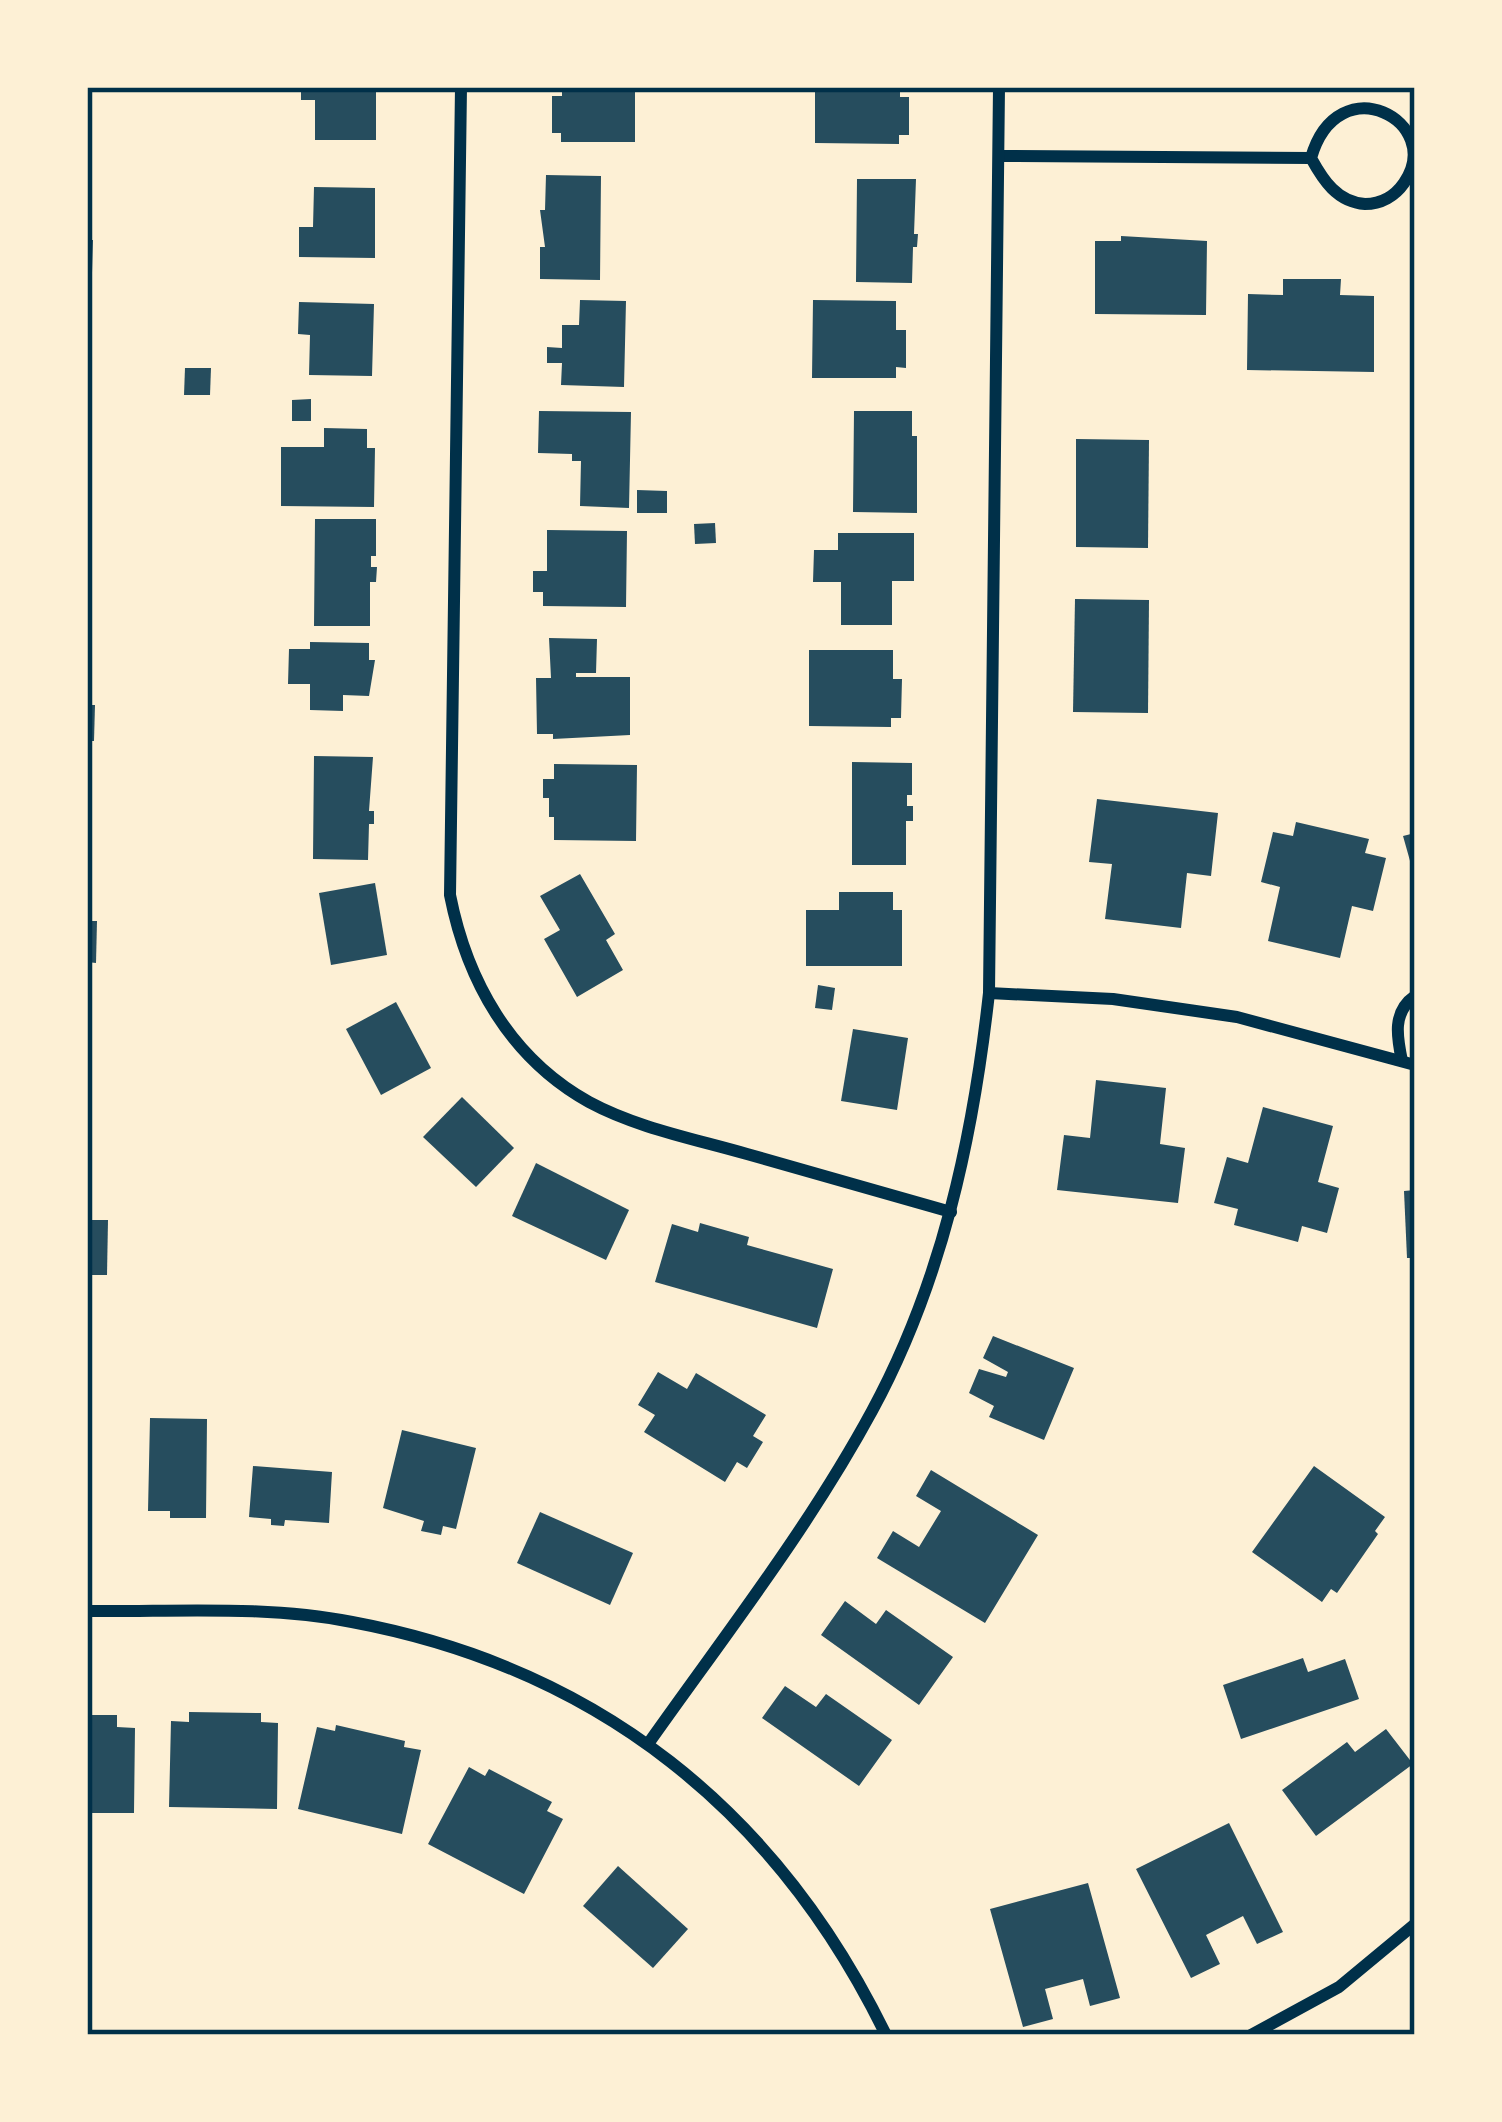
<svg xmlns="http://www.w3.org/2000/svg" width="1502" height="2122" font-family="'Nunito Sans',sans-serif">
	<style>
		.building { fill: #264d5e }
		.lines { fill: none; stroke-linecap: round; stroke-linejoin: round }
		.minor { stroke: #003049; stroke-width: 12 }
		.neatline { fill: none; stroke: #003049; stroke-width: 4.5 }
	</style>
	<rect width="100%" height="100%" fill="#fdf0d5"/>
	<!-- building -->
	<g class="building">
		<polygon points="301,87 376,87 376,140 315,140 315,100 301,100"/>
		<polygon points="562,87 635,87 635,142 561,142 561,133 552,133 552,96 562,96"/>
		<polygon points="815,87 900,87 900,97 909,97 909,135 899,135 899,144 815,143"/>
		<polygon points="87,128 92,128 91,225 87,225"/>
		<polygon points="546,175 601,176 600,280 540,279 540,247 545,247 540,210 545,210"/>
		<polygon points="857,179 916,179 914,234 918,234 917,247 913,247 912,283 856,282"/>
		<polygon points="314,187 375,188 375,258 299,257 299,227 313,227"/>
		<polygon points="1121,236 1207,241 1206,315 1095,314 1095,241 1121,241"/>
		<polygon points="87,240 93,240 91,304 87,304"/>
		<polygon points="1283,279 1341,279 1340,295 1374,296 1374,372 1247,370 1248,294 1283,295"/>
		<polygon points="580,300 626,301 624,387 561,385 562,363 547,363 547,347 562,348 562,325 579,325"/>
		<polygon points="813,300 896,301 896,330 906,330 906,368 896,367 896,378 812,378"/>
		<polygon points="299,302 374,304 372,376 309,375 310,335 298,334"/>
		<polygon points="87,347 92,347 91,384 87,384"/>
		<polygon points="185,368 211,368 210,395 184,395"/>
		<polygon points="311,399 311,421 292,421 292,400"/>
		<polygon points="539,411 631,412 629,508 580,506 581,461 572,461 572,454 538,453"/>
		<polygon points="854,411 912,411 912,436 917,436 917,513 853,512"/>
		<polygon points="324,428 367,429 367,448 375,448 374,507 281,506 281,447 324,447"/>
		<polygon points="1076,439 1149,440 1148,548 1076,547"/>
		<polygon points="637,490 667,491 667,513 637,513"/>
		<polygon points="315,519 376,519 376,556 371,556 371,567 377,567 376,582 370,582 370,626 314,626"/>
		<polygon points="715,523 716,543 695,544 694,524"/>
		<polygon points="547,530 627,531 626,607 543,606 543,592 533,592 533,571 547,571"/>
		<polygon points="838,533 914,533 914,581 892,581 892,625 841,625 841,582 813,582 814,550 838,550"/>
		<polygon points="1075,599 1149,600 1148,713 1073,712"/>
		<polygon points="549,638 597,639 596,673 576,673 576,677 630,677 630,735 553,739 553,734 537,734 536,678 551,678"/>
		<polygon points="310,642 369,643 369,660 375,660 369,696 343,695 343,711 310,710 310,684 288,684 289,649 310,649"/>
		<polygon points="809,650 893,650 893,679 902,679 901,718 891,718 891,727 809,726"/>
		<polygon points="87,705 95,705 94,741 87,741"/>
		<polygon points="314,756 373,757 369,811 374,811 374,824 369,824 368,860 313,859"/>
		<polygon points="852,762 912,763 912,795 907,795 907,806 913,806 913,821 906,821 906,865 852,865"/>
		<polygon points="554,764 637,765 636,841 554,840 554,817 549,817 549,798 543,798 543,779 554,779"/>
		<polygon points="1097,799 1218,813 1211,876 1187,873 1181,928 1105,919 1112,864 1089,862"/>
		<polygon points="1296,822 1369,839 1365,853 1386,858 1373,911 1352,906 1340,958 1268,941 1280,887 1261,882 1273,832 1293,836"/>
		<polygon points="1415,833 1415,874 1414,875 1403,836"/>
		<polygon points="580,874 615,934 606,940 623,970 577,997 544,939 560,930 540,896"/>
		<polygon points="375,883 387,955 331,965 319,893"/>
		<polygon points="839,892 893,892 893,910 902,910 902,966 806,966 806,910 839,910"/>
		<polygon points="87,921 97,921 96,963 87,962"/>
		<polygon points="818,985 835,988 832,1010 815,1008"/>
		<polygon points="396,1002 431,1068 381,1095 346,1029"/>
		<polygon points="853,1029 908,1038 897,1110 841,1101"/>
		<polygon points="1096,1080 1166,1088 1160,1144 1185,1148 1178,1203 1057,1190 1064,1135 1090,1138"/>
		<polygon points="462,1097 514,1148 476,1187 423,1137"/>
		<polygon points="1263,1107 1333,1126 1318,1182 1339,1188 1327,1233 1302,1226 1298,1242 1234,1225 1238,1209 1214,1203 1227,1157 1248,1163"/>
		<rect x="87" y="1115" width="5" height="28"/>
		<polygon points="536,1163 629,1210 606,1260 512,1216"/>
		<polygon points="1415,1190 1415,1258 1407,1258 1404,1191"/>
		<polygon points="87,1220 108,1220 107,1275 87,1275"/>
		<polygon points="700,1223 749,1237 747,1245 833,1269 817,1328 655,1282 672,1224 698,1232"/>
		<polygon points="993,1336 1074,1368 1044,1440 989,1417 994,1406 969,1393 979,1369 1006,1377 1008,1372 983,1358"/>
		<polygon points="658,1372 687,1389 696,1373 766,1415 753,1436 763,1442 747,1468 737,1462 725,1482 644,1432 655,1415 638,1405"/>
		<polygon points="150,1418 207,1419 206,1518 170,1518 170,1511 148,1511"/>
		<polygon points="402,1430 476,1448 456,1529 443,1526 441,1535 421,1531 424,1521 383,1508"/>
		<polygon points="253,1466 332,1472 329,1523 285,1520 284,1526 271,1525 271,1519 249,1517"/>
		<polygon points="1314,1466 1385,1517 1375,1531 1378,1534 1337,1593 1331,1589 1322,1602 1252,1552"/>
		<polygon points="931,1470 1038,1535 985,1623 877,1558 893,1531 919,1547 941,1511 916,1496"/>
		<polygon points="540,1512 633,1553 610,1605 517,1563"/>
		<polygon points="845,1601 876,1624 886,1610 953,1657 919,1705 821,1635"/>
		<polygon points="1303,1658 1308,1672 1345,1659 1359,1699 1241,1739 1223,1685"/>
		<polygon points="785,1686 816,1707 826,1694 892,1740 859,1786 762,1718"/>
		<polygon points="189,1712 261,1713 261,1722 278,1723 277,1809 169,1807 171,1721 189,1722"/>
		<polygon points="87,1715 117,1715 117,1727 135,1728 134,1813 87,1813"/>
		<polygon points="336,1725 405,1741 404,1747 421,1750 402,1834 298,1809 317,1727 335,1731"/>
		<polygon points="1386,1729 1413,1764 1316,1836 1282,1790 1347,1742 1355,1752"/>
		<polygon points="469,1767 485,1776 489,1769 552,1802 547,1811 563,1819 524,1894 428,1844"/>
		<polygon points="1229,1823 1283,1932 1257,1944 1243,1916 1206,1935 1220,1964 1191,1978 1136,1869"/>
		<polygon points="618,1866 688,1929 653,1968 583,1906"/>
		<polygon points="1088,1883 1120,1998 1090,2006 1083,1979 1045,1989 1053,2019 1023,2027 990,1909"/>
	</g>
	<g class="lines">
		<!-- minor -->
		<g class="minor">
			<path d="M461,87L450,895C467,981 510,1058 589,1102C637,1128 695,1139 747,1154C815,1173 883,1193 951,1212"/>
			<path d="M999,156L1311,158C1323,180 1337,202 1365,204C1381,204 1395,196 1404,183C1446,122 1338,64 1311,158"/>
			<polyline points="989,993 1113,999 1237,1017 1415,1065"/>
			<path d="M1402,1061C1397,1037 1392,1012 1415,996"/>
			<path d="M87,1611C174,1612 266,1605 352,1622C598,1668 777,1811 886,2035"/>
			<path d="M648,1744C725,1635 808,1529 872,1411C942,1282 973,1138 989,993L999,87"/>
			<polyline points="1251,2035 1339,1987 1415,1924"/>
		</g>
	</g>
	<!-- border -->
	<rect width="1502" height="2122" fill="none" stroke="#fdf0d5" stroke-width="180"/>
	<rect x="90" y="90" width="1322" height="1942" class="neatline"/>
</svg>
